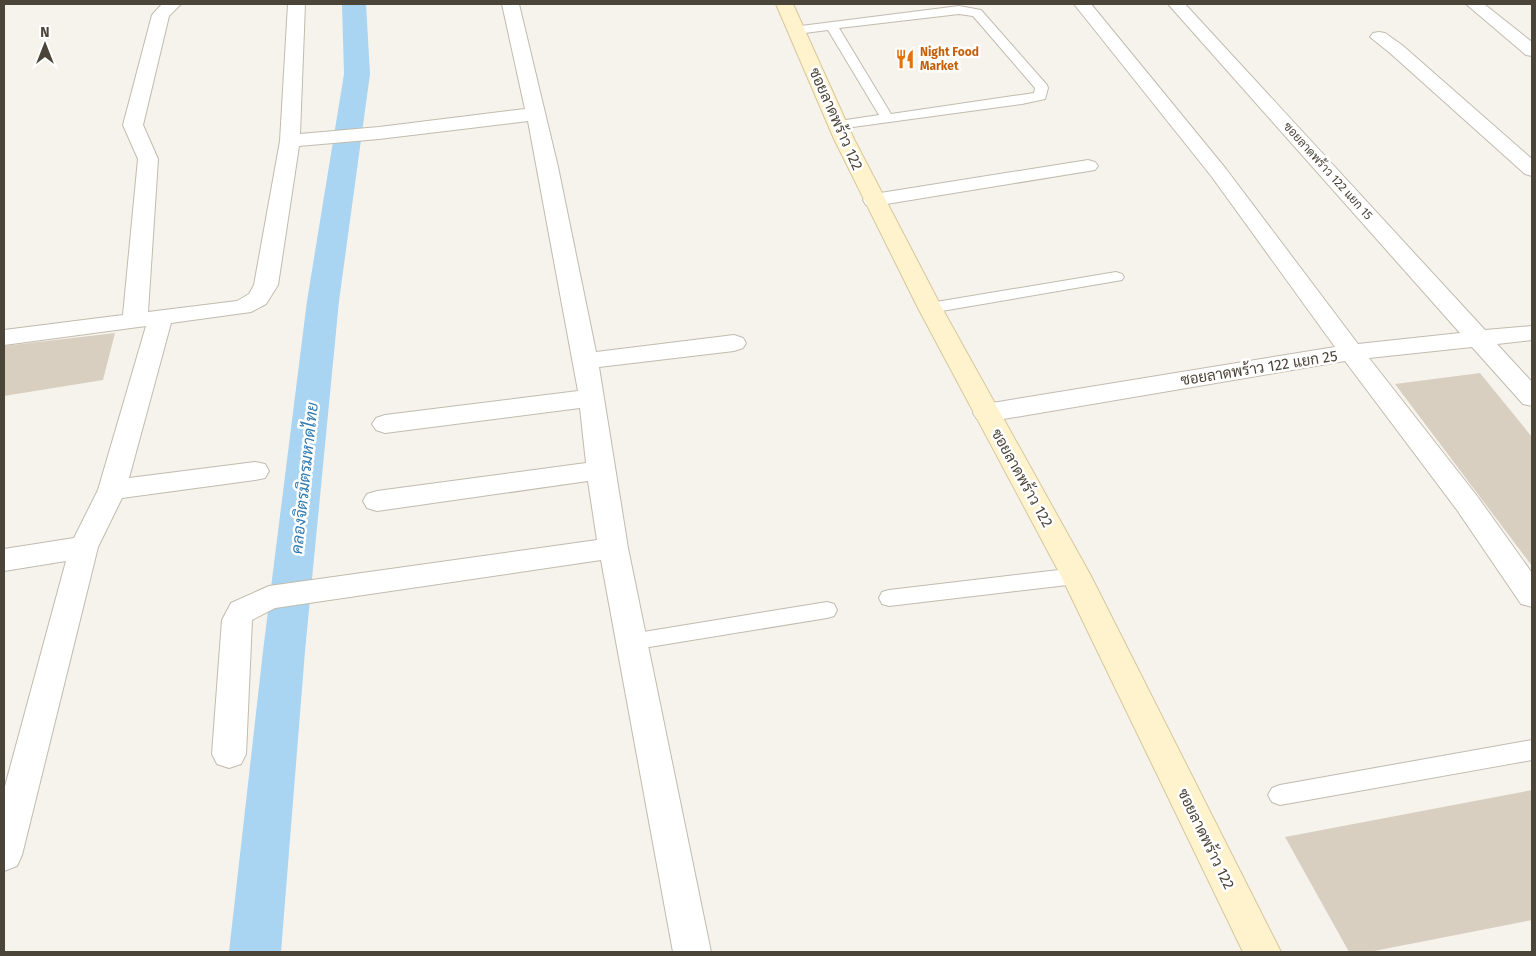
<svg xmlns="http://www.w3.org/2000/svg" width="1536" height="956" font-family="'Fira Sans',Sarabun,sans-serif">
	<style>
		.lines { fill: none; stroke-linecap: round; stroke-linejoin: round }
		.canal { fill: #a9d4f2; fill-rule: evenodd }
		.building { fill: #d8cfc1 }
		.lane-casing { stroke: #c2bbae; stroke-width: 2 }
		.street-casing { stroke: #c2bbae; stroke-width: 2 }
		.secondary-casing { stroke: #d6c79b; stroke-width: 2 }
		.lane { fill: #fff; fill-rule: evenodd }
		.street { fill: #fff; fill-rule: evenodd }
		.secondary { fill: #fff3cd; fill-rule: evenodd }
		.labels { text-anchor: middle; stroke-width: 5; stroke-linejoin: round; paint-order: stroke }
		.far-food-label { font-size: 12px; font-weight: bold; fill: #c56008; stroke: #fff; text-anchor: start }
		.far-street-label { font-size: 12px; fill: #4b4439; stroke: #fff }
		.street-label { font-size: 15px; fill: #4b4439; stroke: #fff }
		.water-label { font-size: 16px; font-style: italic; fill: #2e7ab2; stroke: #fff }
	</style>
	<rect width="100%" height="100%" fill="#f6f3ec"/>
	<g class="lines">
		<!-- canal -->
		<polygon class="canal" points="342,4 366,4 370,74 339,301 305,651 281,952 229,952 263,651 307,301 344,74"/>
	</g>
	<!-- building -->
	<g class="building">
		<polygon points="115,333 103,380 4,396 4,346"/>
		<polygon points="1480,373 1532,437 1532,566 1395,384"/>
		<polygon points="1532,790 1532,920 1369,952 1349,952 1285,837"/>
	</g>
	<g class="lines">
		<defs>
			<g id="lane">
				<path d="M959,6L981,10L1047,85L1048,88L1045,99L1022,104L838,129L833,128L831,125L833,122L879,115L828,30L797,34L793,33L791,30L793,27ZM959,14L973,16L1035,88L1034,93L891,114L839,28Z"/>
				<polygon points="1116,272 1122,274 1124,277 1122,280 930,313 924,311 922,308 924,305 930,303"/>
				<polygon points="1076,568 1083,571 1086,576 1083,581 1076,584 889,606 882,604 879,598 882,592 889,590"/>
				<polygon points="827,602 834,604 837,610 834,616 827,618 631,650 624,648 620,642 624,636 631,634"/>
				<polygon points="1532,740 1532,760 1280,805 1272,802 1268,795 1272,788 1280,785"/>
			</g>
			<g id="street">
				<polygon points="162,4 181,4 169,16 143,125 158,159 148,312 237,301 249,294 254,285 280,141 288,4 305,4 300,134 379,127 525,109 502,4 519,4 558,167 596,352 734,335 743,338 746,343 743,348 734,351 599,367 628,548 711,952 673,952 601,560 275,608 252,620 246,754 241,764 229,768 217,764 212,754 222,620 231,603 269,586 597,540 588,481 377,511 367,508 363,501 367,494 377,491 586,463 580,408 385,433 376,430 372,424 376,418 385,415 578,391 528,121 379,139 299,146 278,285 266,304 251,312 171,323 129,478 255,462 265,464 269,471 265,478 255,480 122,498 98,547 22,855 17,866 4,871 4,790 66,561 4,571 4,549 74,538 98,490 146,326 4,345 4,330 123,315 138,159 123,125 152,15"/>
				<polygon points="1074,4 1091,4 1226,169 1358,344 1460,333 1168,4 1185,4 1485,330 1532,326 1532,340 1497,344 1532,382 1532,406 1523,404 1472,347 1369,358 1477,496 1532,573 1532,607 1521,604 1457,510 1345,361 986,422 977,419 973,413 977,407 986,404 1335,347 1212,177"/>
				<polygon points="1466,4 1484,4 1532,42 1532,56 1526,55"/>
				<polygon points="1379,32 1385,33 1402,45 1532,159 1532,176 1525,174 1390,53 1370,37 1373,33"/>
				<polygon points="1088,160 1095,162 1098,166 1095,170 874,206 866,205 863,200 866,195 874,194"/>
			</g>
			<polygon id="secondary" points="776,4 793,4 854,139 942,308 1091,576 1281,952 1243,952 1061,576 918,308 834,139"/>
		</defs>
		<!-- lane casing -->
		<use href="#lane" class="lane-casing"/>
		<!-- street casing -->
		<use href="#street" class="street-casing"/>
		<!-- secondary casing -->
		<use href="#secondary" class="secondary-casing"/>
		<!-- lane -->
		<use href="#lane" class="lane"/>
		<!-- street -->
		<use href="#street" class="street"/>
		<!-- secondary -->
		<use href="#secondary" class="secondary"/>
	</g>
	<!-- icons -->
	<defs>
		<symbol id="restaurant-bare" viewBox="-9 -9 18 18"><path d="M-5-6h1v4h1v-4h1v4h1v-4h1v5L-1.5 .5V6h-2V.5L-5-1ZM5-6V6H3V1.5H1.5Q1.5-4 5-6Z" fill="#e8710a" stroke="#fff" stroke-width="2.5" paint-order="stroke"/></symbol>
	</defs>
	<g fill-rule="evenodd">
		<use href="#restaurant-bare" x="891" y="45" width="28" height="28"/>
	</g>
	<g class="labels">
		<!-- far-food labels -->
		<g class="far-food-label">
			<text x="920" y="56">Night Food<tspan x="920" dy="14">Market</tspan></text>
		</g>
		<!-- far-street labels -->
		<g class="far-street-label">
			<text transform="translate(1328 171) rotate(48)" y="4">ซอยลาดพร้าว 122 แยก 15</text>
		</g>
		<!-- street labels -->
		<g class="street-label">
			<text transform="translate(836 119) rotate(66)" y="5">ซอยลาดพร้าว 122</text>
			<text transform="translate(1259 368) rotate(-9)" y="5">ซอยลาดพร้าว 122 แยก 25</text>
			<text transform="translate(1022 478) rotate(61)" y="5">ซอยลาดพร้าว 122</text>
			<text transform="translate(1206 839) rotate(64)" y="5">ซอยลาดพร้าว 122</text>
		</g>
		<!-- water labels -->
		<g class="water-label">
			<text transform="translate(304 478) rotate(-84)" y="6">คลองจิตรมิตรมหาดไทย</text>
		</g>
	</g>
	<!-- border -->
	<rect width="1536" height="956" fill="none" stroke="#4b4439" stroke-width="10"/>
	<!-- north arrow -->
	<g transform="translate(45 45)" stroke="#ffffff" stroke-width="4" paint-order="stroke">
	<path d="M0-4L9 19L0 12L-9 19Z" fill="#4b4439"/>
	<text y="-8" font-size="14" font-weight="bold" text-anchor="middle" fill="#4b4439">N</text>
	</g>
</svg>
